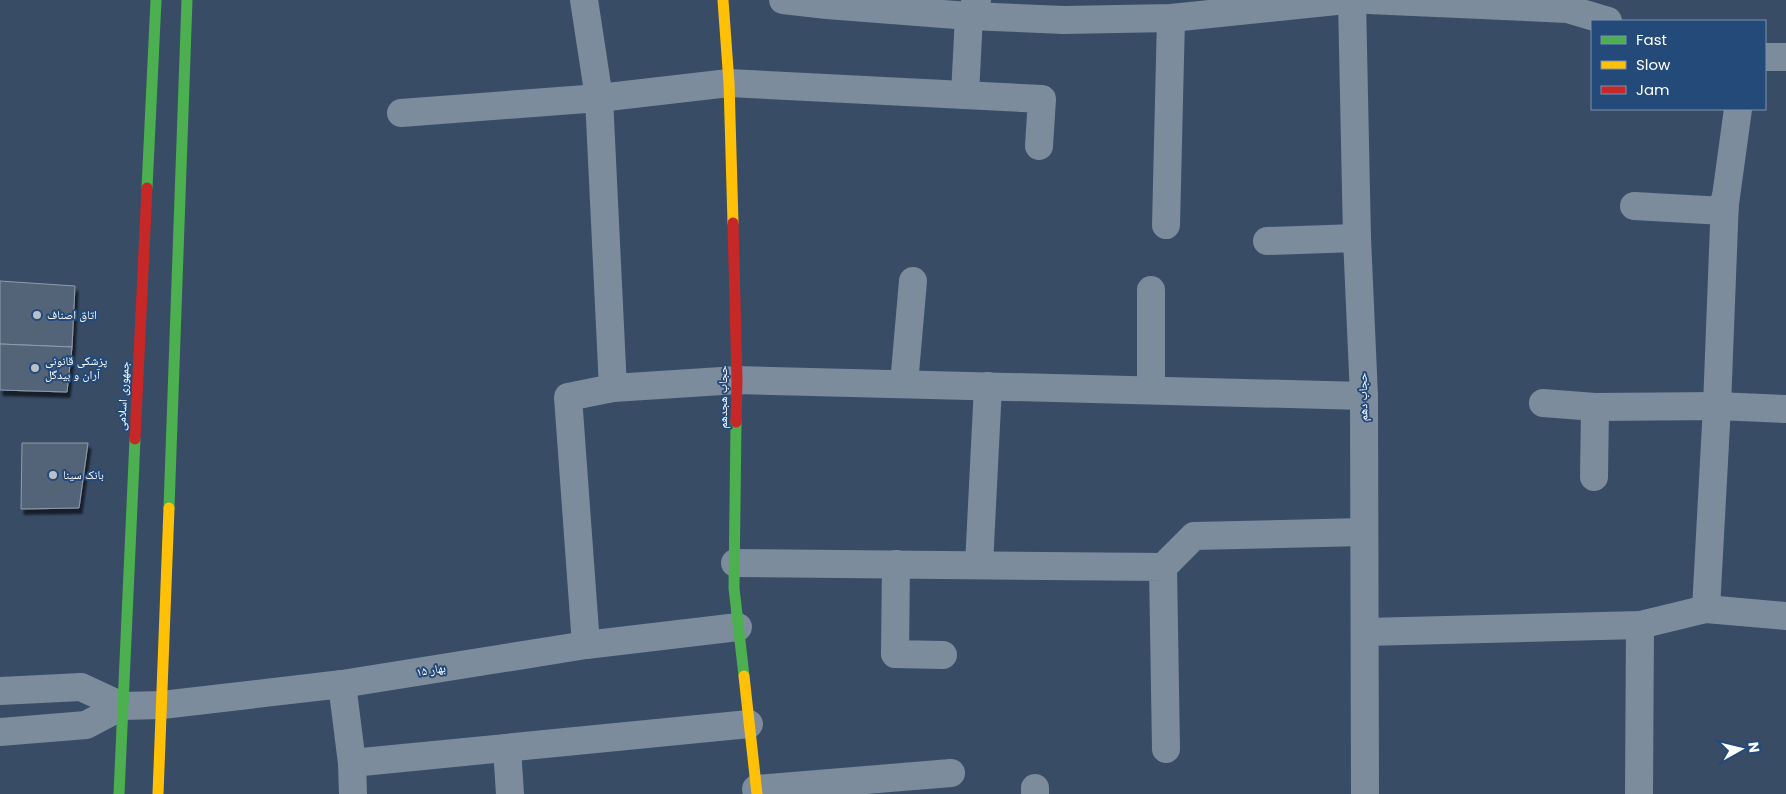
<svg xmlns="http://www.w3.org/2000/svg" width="1786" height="794" font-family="Poppins,'Noto Naskh Arabic',sans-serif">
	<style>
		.building { fill: #536478; stroke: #909cac; filter: url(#shadow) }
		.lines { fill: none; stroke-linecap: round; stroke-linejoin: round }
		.street { stroke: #7c8c9d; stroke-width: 28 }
		.fast { stroke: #4caf50; stroke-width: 11 }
		.slow { stroke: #ffc107; stroke-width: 11 }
		.jam { stroke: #c62828; stroke-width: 11 }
		.poi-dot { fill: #b9c0c9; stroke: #244a7a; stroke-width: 2 }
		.labels { text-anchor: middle; stroke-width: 4; stroke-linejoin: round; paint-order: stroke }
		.poi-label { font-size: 12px; fill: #fff; stroke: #244a7a; text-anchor: start }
		.street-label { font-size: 12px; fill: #fff; stroke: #244a7a }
	</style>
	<defs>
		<filter id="shadow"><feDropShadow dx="3" dy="5.5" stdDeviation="1" flood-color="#0009"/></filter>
	</defs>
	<rect width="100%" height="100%" fill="#384c66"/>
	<!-- building -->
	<g class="building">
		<polygon points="0,281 75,286 72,347 0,344"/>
		<polygon points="0,344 72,347 67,392 0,390"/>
		<polygon points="22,443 88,443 79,508 21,509"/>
	</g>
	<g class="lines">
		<!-- street -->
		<g class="street">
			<polyline points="584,0 599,98 613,388 568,397 586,645"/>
			<polyline points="783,0 827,5 969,16 1064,20 1171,18 1346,0"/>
			<polyline points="1352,0 1357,238 1364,396 1365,794"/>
			<polyline points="1368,0 1568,9 1608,21"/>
			<polyline points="1765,57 1786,57"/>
			<polyline points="965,95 969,16 977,0"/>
			<polyline points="401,113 599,98 729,83 1042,99 1039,146"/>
			<polyline points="1634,206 1724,211 1738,109"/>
			<polyline points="1166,225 1171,18"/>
			<polyline points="1267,241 1357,238"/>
			<polyline points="1151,290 1151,390"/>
			<polyline points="904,384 913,281"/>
			<polyline points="613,388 737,380 1364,396"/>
			<polyline points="1543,403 1595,407 1717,406 1786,409"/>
			<polyline points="1594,477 1595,407"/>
			<polyline points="735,563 1163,567 1166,749"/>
			<polyline points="896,564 895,654 943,655"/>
			<polyline points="979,565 988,386"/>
			<polyline points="1163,567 1194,536 1364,532"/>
			<polyline points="1706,609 1717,406 1725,199"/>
			<polyline points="1365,632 1640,625 1706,609 1786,616"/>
			<polyline points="342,684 352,763 353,794"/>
			<polyline points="0,691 81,687 122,706 162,705 342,684 586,645 738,627"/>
			<polyline points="0,732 86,725 122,706"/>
			<polyline points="507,748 510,794"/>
			<polyline points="352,763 749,724"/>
			<polyline points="1035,788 1035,794"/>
			<polyline points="756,789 951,773"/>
			<polyline points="1639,794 1640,625"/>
		</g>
		<!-- fast -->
		<g class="fast">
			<polyline points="147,188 156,0"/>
			<polyline points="736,422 734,588 744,676"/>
			<polyline points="169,508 187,0"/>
			<polyline points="119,794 135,439"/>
		</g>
		<!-- slow -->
		<g class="slow">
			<polyline points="723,0 729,83 733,223"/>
			<polyline points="744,676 757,794"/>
			<polyline points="158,794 169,508"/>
		</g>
		<!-- jam -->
		<g class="jam">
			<polyline points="733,223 737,380 736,422"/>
			<polyline points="135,439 147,188"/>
		</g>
	</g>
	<!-- markers -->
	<g class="poi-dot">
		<circle cx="37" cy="315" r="5"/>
		<circle cx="35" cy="368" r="5"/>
		<circle cx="53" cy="475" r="5"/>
	</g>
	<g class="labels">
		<!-- poi labels -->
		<g class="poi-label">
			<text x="47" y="319">اتاق اصناف</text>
			<text x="45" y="365">پزشکی قانونی<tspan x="45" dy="14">آران و بیدگل</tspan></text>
			<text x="63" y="479">بانک سینا</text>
		</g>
		<!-- street labels -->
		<g class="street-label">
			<text transform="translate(123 396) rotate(-87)" y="4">جمهوری اسلامی</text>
			<text transform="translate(723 397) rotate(-90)" y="4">حجاب هجدهم</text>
			<text transform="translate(1363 397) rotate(-91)" y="4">حجاب دهم</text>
			<text transform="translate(431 670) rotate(-9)" y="4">بهار ۱۵</text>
		</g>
	</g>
	<!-- legend -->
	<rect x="1591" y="20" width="175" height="90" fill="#244a7a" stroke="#7c92af"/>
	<rect x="1601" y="36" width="25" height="8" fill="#4caf50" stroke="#7c92af"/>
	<text x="1636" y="45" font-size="15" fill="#ffffff">Fast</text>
	<rect x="1601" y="61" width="25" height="8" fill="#ffc107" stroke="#7c92af"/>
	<text x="1636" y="70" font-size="15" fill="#ffffff">Slow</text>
	<rect x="1601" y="86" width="25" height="8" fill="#c62828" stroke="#7c92af"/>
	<text x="1636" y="95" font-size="15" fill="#ffffff">Jam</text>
	<!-- north arrow -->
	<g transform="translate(1741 749) rotate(82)" stroke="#244a7a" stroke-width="4" paint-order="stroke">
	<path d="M0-4L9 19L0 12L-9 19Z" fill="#ffffff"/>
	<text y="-8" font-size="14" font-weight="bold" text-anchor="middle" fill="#ffffff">N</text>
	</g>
</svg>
